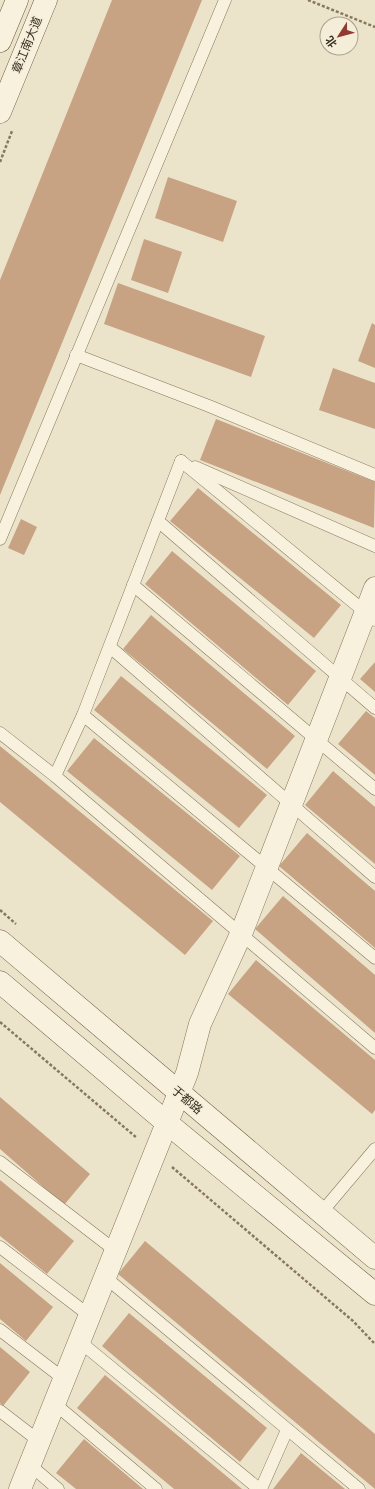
<svg xmlns="http://www.w3.org/2000/svg" width="375" height="1489" font-family="'Libre Baskerville','Noto Sans SC',serif">
	<style>
		.building { fill: #c7a383 }
		.lines { fill: none; stroke-linecap: round; stroke-linejoin: round }
		.lane-casing { stroke: #88775f; stroke-width: 13 }
		.street-casing { stroke: #88775f; stroke-width: 23 }
		.secondary-casing { stroke: #6a5842; stroke-width: 23 }
		.path { stroke: #88775f; stroke-width: 2.5; stroke-dasharray: 3 2; stroke-linecap: butt }
		.lane { stroke: #f7f1dd; stroke-width: 12 }
		.street { stroke: #f7f1dd; stroke-width: 22 }
		.secondary { stroke: #f7f1dd; stroke-width: 22 }
		.labels { text-anchor: middle; stroke-width: 3; stroke-linejoin: round; paint-order: stroke }
		.street-label { font-size: 12px; fill: #392e22; stroke: #f4eed9 }
	</style>
	<rect width="100%" height="100%" fill="#ece4ca"/>
	<!-- building -->
	<g class="building">
		<polygon points="112,0 202,0 0,495 0,280"/>
		<polygon points="168,177 237,201 223,242 155,218"/>
		<polygon points="144,239 182,252 168,293 131,280"/>
		<polygon points="118,283 265,336 251,377 104,324"/>
		<polygon points="372,323 375,325 375,368 358,361"/>
		<polygon points="333,368 375,383 375,429 319,410"/>
		<polygon points="216,419 375,482 374,528 200,460"/>
		<polygon points="198,488 341,605 314,638 170,521"/>
		<polygon points="21,519 37,527 24,555 8,548"/>
		<polygon points="172,551 316,671 288,705 145,584"/>
		<polygon points="151,615 295,736 267,769 123,649"/>
		<polygon points="375,662 375,692 360,679"/>
		<polygon points="121,676 267,795 239,828 94,710"/>
		<polygon points="366,711 375,718 375,775 338,744"/>
		<polygon points="94,738 240,856 212,890 67,771"/>
		<polygon points="0,746 213,921 185,955 0,802"/>
		<polygon points="333,771 375,807 375,864 305,805"/>
		<polygon points="307,833 375,891 375,948 279,866"/>
		<polygon points="283,896 375,975 375,1033 255,929"/>
		<polygon points="256,960 375,1060 375,1110 372,1114 228,994"/>
		<polygon points="0,1097 90,1174 64,1205 0,1149"/>
		<polygon points="0,1180 74,1241 47,1274 0,1236"/>
		<polygon points="145,1241 375,1434 375,1489 118,1274"/>
		<polygon points="0,1263 53,1307 26,1341 0,1319"/>
		<polygon points="129,1313 267,1428 240,1462 102,1346"/>
		<polygon points="0,1347 30,1372 3,1406 0,1403"/>
		<polygon points="105,1375 242,1489 174,1489 77,1408"/>
		<polygon points="84,1439 143,1489 76,1489 56,1473"/>
		<polygon points="301,1453 345,1489 273,1489"/>
	</g>
	<g class="lines">
		<defs>
			<g id="lane">
				<polyline points="76,355 209,406 375,475"/>
				<polyline points="181,461 375,620"/>
				<polyline points="195,467 375,546"/>
				<polyline points="158,521 375,708"/>
				<polyline points="0,539 225,0"/>
				<polyline points="133,585 375,789"/>
				<polyline points="110,647 375,877"/>
				<polyline points="83,715 375,958"/>
				<polyline points="0,733 55,776 375,1048"/>
				<polyline points="55,776 83,715 181,461"/>
				<polyline points="0,1162 116,1251"/>
				<polyline points="321,1213 375,1149"/>
				<polyline points="0,1247 90,1316"/>
				<polyline points="105,1277 359,1489"/>
				<polyline points="0,1330 64,1379"/>
				<polyline points="79,1341 259,1489"/>
				<polyline points="55,1404 156,1489"/>
				<polyline points="0,1411 39,1441"/>
				<polyline points="30,1465 58,1489"/>
				<polyline points="261,1489 287,1430"/>
			</g>
			<polyline id="street" points="20,1489 187,1073 200,1024 241,934 375,588"/>
			<g id="secondary">
				<polyline points="0,41 17,0"/>
				<polyline points="0,112 46,0"/>
				<polyline points="0,941 375,1258"/>
				<polyline points="0,982 167,1123 375,1294"/>
			</g>
		</defs>
		<!-- lane casing -->
		<use href="#lane" class="lane-casing"/>
		<!-- street casing -->
		<use href="#street" class="street-casing"/>
		<!-- secondary casing -->
		<use href="#secondary" class="secondary-casing"/>
		<!-- path -->
		<g class="path">
			<polyline points="308,0 375,27"/>
			<polyline points="0,162 12,131"/>
			<polyline points="0,910 16,924"/>
			<polyline points="0,1022 137,1138"/>
			<polyline points="172,1167 353,1321 375,1344"/>
		</g>
		<!-- lane -->
		<use href="#lane" class="lane"/>
		<!-- street -->
		<use href="#street" class="street"/>
		<!-- secondary -->
		<use href="#secondary" class="secondary"/>
	</g>
	<g class="labels">
		<!-- street labels -->
		<g class="street-label">
			<text transform="translate(27 45) rotate(-68)" y="4">章江南大道</text>
			<text transform="translate(187 1100) rotate(40)" y="4">于都路</text>
		</g>
	</g>
	<!-- north arrow -->
	<g transform="translate(339 36) rotate(234)"><circle r="19" fill="#f4eed9" stroke="#a9a190"/>
	<path d="M0-3L7 15L0 10L-7 15Z" fill="#923934"/>
	<text y="-6" font-size="11" font-weight="bold" text-anchor="middle" fill="#392e22">北</text>
	</g>
</svg>
